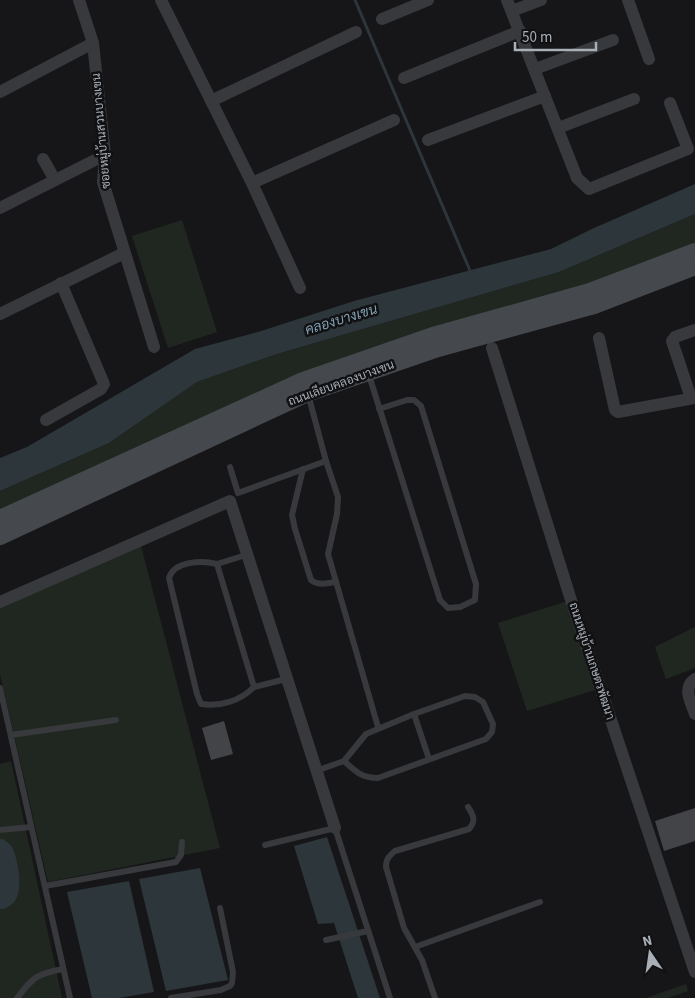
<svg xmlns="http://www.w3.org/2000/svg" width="695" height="998" font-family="'Source Sans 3',Sarabun,sans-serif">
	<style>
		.green { fill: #202720 }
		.water { fill: #2d363b }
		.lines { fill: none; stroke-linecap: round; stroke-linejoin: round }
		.stream { stroke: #2d363b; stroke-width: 3 }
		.building { fill: #424448 }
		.service { stroke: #37393c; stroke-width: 6 }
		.minor { stroke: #37393c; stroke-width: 12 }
		.secondary { stroke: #45484c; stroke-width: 18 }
		.labels { text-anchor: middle; stroke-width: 5; stroke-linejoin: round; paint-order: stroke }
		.street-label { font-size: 12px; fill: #a8afb7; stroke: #111113 }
		.water-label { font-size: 14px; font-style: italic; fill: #819fb0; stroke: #111113 }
	</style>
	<rect width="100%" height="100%" fill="#161618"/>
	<!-- green -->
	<g class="green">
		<polygon points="695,214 695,244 0,511 0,491 109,443 197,382 277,354 559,272"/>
		<polygon points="182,220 217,332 168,348 132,236"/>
		<polygon points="140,542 220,848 48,882 0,674 0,602"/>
		<polygon points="571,600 598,689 527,711 498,623"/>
		<polygon points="695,627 695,668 666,679 655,647"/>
		<polygon points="11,761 62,998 0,998 0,764"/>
		<polygon points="686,984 688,991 668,998 646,998"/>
	</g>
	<!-- water -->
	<g class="water">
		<polygon points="695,184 695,214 559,272 277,354 197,382 109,443 0,491 0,458 27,447 195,349 258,332 354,301 551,249 594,228"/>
		<polygon points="327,837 380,998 358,998 334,923 318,924 294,846"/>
		<path d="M0,839H3C6,841 10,844 12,847C18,859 24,891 14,902C12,905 7,907 4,909H0Z"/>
		<polygon points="200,868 228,980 166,991 139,879"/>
		<polygon points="129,881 154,992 119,998 92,998 67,892"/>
	</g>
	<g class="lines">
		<!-- stream -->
		<polyline class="stream" points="355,0 471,273"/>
	</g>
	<!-- building -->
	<g class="building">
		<polygon points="224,721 233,754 211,760 202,728"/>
		<polygon points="695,808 695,841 664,851 655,821"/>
	</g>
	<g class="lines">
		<!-- service -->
		<g class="service">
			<polyline points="368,372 440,600 448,608 460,607 475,600 476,584 421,406 414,400 407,400 379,409"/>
			<polyline points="308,394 326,461 338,497 337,514 328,554 378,727"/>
			<polyline points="230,467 238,493 326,461"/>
			<path d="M303,469L292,515L295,529L311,580C318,586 327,583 336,582"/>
			<polyline points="246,555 217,564 254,687 286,679"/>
			<path d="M217,564C202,560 174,561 169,578L197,694L201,704C220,707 240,701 254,687"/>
			<polyline points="0,688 70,998"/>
			<polyline points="414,714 429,759"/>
			<polyline points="11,735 116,720"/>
			<path d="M316,771L344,761L366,734L414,714L465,696L475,697L483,702L493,724L492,732L486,739L378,778C362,778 356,772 344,761"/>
			<polyline points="0,830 31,827"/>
			<polyline points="265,845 335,828 390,998"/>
			<polyline points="45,886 176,862 181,855 182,842"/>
			<polyline points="326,940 368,931"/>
			<polyline points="415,947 540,902"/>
			<path d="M17,998C34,976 37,974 63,969"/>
			<polyline points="171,998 221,990 230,986 232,983 233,972 220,908"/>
			<path d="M435,998L422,960L404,928L386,867C386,859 389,856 395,851L469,829C476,821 474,816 468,807"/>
		</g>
		<!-- minor -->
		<g class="minor">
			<polyline points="79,0 93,43 105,155 103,182 154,347"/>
			<polyline points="161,0 252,183 300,288"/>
			<polyline points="507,0 577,178 589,189 688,149 670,103"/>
			<polyline points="628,0 649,59"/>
			<polyline points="512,11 541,0"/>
			<polyline points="382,19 428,0"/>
			<polyline points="535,69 613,40"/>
			<polyline points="404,78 520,31"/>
			<polyline points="0,92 93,43"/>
			<polyline points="211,101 356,32"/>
			<polyline points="558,128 634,99"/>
			<polyline points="428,140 545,96"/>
			<polyline points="43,159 55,180"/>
			<polyline points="252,183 394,120"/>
			<polyline points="0,208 105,155"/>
			<polyline points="0,314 124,253"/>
			<polyline points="599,338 615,410 618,412 695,398"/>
			<polyline points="492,348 571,600 695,972"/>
			<polyline points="691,398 672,341 675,337 695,330"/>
			<polyline points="46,420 101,389 104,384 61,283"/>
			<polyline points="0,602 230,501 335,828"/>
			<path d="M695,679C682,688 691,702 695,714"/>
		</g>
		<!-- secondary -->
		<g class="secondary">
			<polyline points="0,519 303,381 433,336 590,292 695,252"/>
			<polyline points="0,536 307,393 438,348 594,305 695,266"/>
		</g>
	</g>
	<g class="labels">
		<!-- street labels -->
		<g class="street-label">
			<text transform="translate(101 131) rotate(-95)" y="4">ซอยหมู่บ้านสวนบางเขน</text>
			<text transform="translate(341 383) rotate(-20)" y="4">ถนนเลียบคลองบางเขน</text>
			<text transform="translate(592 661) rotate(72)" y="4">ถนนหมู่บ้านเกษตรพัฒนา</text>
		</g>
		<!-- water labels -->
		<g class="water-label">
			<text transform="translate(341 319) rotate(-17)" y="5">คลองบางเขน</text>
		</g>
	</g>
	<!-- north arrow -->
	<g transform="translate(650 953) rotate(347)" stroke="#111113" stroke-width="4" paint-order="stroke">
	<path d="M0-4L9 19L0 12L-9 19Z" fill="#a8afb7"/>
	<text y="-8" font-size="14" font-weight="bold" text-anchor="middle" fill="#a8afb7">N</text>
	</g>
	<!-- scale -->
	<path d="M515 42v8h81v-8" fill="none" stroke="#a8afb7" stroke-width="2.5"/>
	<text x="522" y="42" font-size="15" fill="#a8afb7" stroke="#111113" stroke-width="4" paint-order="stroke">50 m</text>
</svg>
